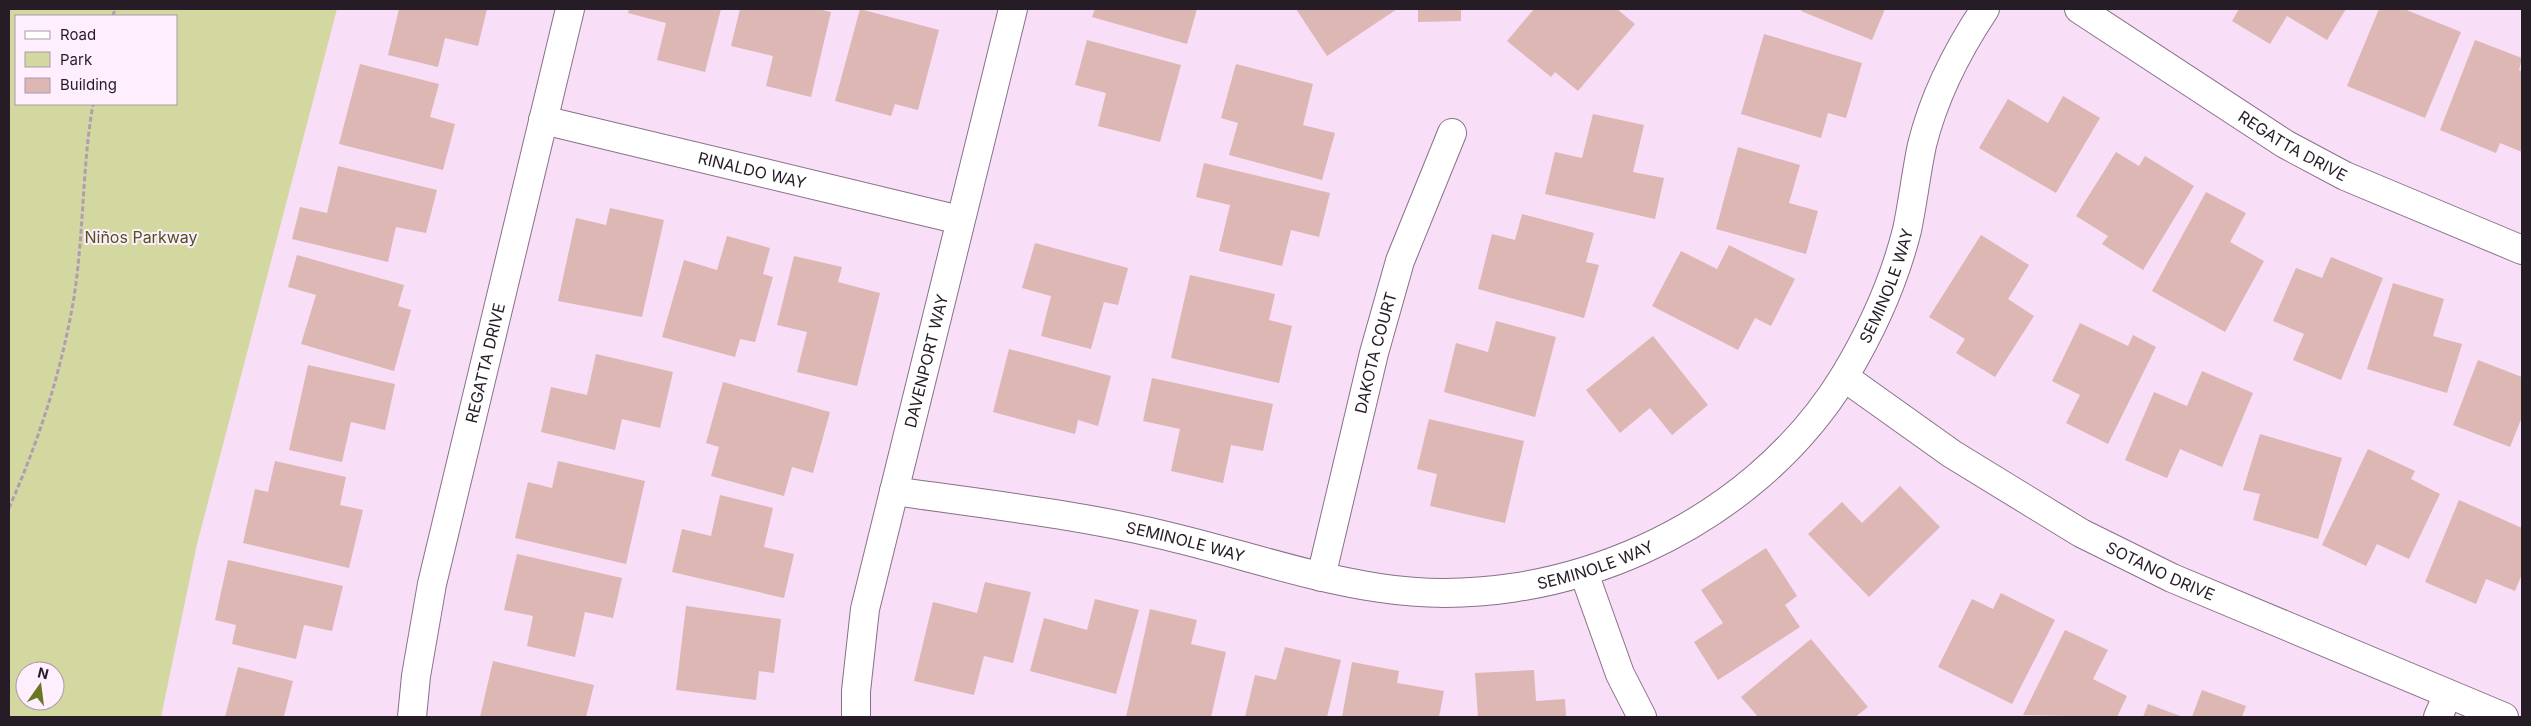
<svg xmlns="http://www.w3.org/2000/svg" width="2531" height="726" font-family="Inter,sans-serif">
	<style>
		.green { fill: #d3d8a1; fill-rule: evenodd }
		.building { fill: #ddb7b3 }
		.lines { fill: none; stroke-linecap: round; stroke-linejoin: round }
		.minor-casing { stroke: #897188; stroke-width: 30 }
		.path { stroke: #b19db0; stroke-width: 3; stroke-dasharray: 5 2.5; stroke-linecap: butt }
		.minor { stroke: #fff; stroke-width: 28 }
		.labels { text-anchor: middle; stroke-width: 4; stroke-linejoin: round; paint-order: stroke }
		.street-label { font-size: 16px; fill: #251c25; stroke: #ffeffe }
		.park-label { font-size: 16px; fill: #50531e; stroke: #ffeffe }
	</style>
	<rect width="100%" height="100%" fill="#f8def7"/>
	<!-- green -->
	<path class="green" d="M9,9H337L197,544L161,717H9ZM16,16H176V104H16ZM25,671H55V701H25Z"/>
	<!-- building -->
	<g class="building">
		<polygon points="399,9 487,9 478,46 445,38 438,67 388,55"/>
		<polygon points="629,9 721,9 705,72 657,60 666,23 628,13"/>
		<polygon points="740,9 818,9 831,12 811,97 766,86 773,56 731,46"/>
		<polygon points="860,9 939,30 918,110 895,104 891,116 835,101"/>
		<polygon points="1095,9 1197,9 1187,44 1092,17"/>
		<polygon points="1296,9 1397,9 1327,56"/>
		<polygon points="1418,9 1461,9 1461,21 1418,22"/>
		<polygon points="1534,9 1617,9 1635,24 1578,91 1555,72 1551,77 1507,41"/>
		<polygon points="1802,9 1885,9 1872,40 1801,11"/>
		<polygon points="2239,9 2346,9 2327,40 2287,16 2270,44 2232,21"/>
		<polygon points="2379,9 2404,9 2461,32 2425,118 2347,86"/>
		<polygon points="1764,34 1862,63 1846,118 1828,113 1821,138 1741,114"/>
		<polygon points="1087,40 1181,65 1160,142 1098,126 1106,93 1075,85"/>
		<polygon points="2475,40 2522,58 2519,70 2522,72 2522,152 2500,143 2496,153 2440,130"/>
		<polygon points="360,64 439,84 430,117 455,124 443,170 339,144"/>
		<polygon points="1236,64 1313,84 1303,125 1335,133 1322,180 1229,155 1238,123 1221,118"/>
		<polygon points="2063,96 2100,118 2056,193 1979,148 2008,99 2048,123"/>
		<polygon points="1593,114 1644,125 1633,172 1664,178 1655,219 1545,194 1555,152 1582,158"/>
		<polygon points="1738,147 1800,165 1789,203 1818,211 1806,254 1716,229"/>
		<polygon points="2116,152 2139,166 2145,156 2194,186 2143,270 2102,244 2108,236 2076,216"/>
		<polygon points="1204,163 1330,193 1319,237 1291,230 1282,266 1219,251 1230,205 1196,197"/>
		<polygon points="338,166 437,190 426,233 396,227 388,262 292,239 300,207 327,213"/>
		<polygon points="2206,192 2246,213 2230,242 2264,261 2225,332 2152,291"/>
		<polygon points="610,208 664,220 642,317 558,301 576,218 606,225"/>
		<polygon points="1522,214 1594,233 1586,262 1599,265 1584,318 1478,289 1492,234 1515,240"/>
		<polygon points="1981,235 2029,265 2008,299 2034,316 1995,377 1956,353 1965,339 1929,317"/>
		<polygon points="727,236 770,248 763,274 773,277 755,342 740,339 735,357 662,337 684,260 717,270"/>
		<polygon points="1035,243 1128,268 1118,305 1104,302 1091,349 1041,336 1051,296 1022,288"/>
		<polygon points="1729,245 1795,279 1771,326 1755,318 1738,350 1652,306 1681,251 1717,269"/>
		<polygon points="297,255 404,285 398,306 411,310 394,371 301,344 316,295 288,287"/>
		<polygon points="794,256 842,267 838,282 880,293 857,386 797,372 807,332 777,325"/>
		<polygon points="2331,257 2383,278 2341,380 2293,360 2304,334 2273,321 2296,268 2322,278"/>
		<polygon points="1190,275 1275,294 1269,320 1292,326 1279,383 1171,358"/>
		<polygon points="2393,283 2444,299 2433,336 2462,344 2447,393 2367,369"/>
		<polygon points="1496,321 1556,337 1535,417 1444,392 1456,343 1488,352"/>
		<polygon points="2080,323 2128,346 2133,335 2156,347 2108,444 2066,423 2080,395 2052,381"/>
		<polygon points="1653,336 1708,405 1672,435 1650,408 1620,433 1586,390"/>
		<polygon points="1009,349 1111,376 1098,426 1078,420 1075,434 993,412"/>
		<polygon points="596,354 673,372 660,428 622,419 615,450 541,432 551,387 587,395"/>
		<polygon points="2478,360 2522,377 2522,417 2510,447 2453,425"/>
		<polygon points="308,365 395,384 385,430 351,422 342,462 289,450"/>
		<polygon points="2202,371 2253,393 2222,467 2180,449 2167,478 2125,460 2154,392 2187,406"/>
		<polygon points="1152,378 1273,404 1263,451 1231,445 1223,483 1171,471 1180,429 1143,421"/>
		<polygon points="723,382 830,412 813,473 792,467 784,496 711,476 719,447 706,443"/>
		<polygon points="1429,419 1524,441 1505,523 1430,506 1437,474 1417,469"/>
		<polygon points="2260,434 2342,458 2318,539 2253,520 2260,494 2243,490"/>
		<polygon points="2368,449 2415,471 2411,479 2440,494 2409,559 2377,544 2366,566 2322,545"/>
		<polygon points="275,461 346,477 340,505 363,510 349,568 243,543 255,489 268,492"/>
		<polygon points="558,461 645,481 626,564 515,538 528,482 552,488"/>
		<polygon points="1900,486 1940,527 1869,597 1808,534 1842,502 1862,523"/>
		<polygon points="720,495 773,508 764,547 794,554 784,598 672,572 682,529 711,536"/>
		<polygon points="2459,500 2522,528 2522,574 2515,591 2486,579 2476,604 2425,582"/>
		<polygon points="1766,548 1797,596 1785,605 1800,627 1718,680 1694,642 1723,623 1701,590"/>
		<polygon points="517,554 622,578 613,618 585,612 575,657 527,646 533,616 504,610"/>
		<polygon points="228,560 343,586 332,631 304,625 296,659 232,644 236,625 215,620"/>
		<polygon points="985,582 1031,592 1013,663 984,656 974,695 914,681 933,602 977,613"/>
		<polygon points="2001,593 2055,620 2012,704 1938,667 1972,599 1993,609"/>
		<polygon points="1095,599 1139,610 1116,694 1030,671 1044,618 1087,630"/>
		<polygon points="686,606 781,619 774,673 759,671 756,700 676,690"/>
		<polygon points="1150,609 1197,620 1191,644 1226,652 1211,717 1126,717"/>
		<polygon points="2065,630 2108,650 2093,679 2127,696 2117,717 2023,715"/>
		<polygon points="1811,639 1868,707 1855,717 1758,717 1741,697"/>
		<polygon points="1285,647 1341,660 1327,717 1245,717 1255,675 1276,680"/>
		<polygon points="493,661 594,685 586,717 480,717"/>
		<polygon points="1352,662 1399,671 1397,683 1444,691 1439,717 1342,717"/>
		<polygon points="238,667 293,681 284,716 288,717 225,717"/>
		<polygon points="1534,670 1536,701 1565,699 1566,717 1478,717 1475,673"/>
		<polygon points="2202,690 2246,706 2242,717 2192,717"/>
		<polygon points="2148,704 2183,717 2143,717"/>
	</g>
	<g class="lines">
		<defs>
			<g id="minor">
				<path id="s1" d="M2079,9L2285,144L2345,176L2522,250"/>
				<path id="s2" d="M543,120L960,220"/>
				<path id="s3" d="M1844,377L1952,454L2081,533L2172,578L2504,717"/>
				<path id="s4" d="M894,491C984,504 1075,514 1163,535C1236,552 1306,577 1380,588C1556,615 1752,528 1845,375C1872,330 1894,282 1907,230C1913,202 1916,173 1922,145C1934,96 1957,51 1985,9"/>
				<polyline points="1584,573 1620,674 1642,717"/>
				<path id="s5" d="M1321,577L1374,353L1400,261L1452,133"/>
				<path id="s6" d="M412,717L416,676L432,584L570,9"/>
				<path id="s7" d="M856,717V691L865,609L1013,9"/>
				<polyline points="2438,717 2448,694"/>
			</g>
		</defs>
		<!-- minor casing -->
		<use href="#minor" class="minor-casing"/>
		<!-- path -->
		<g class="path">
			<polyline points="113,16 115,9"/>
			<path d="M9,508C39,440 62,370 74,297C84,233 82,168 93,104"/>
		</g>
		<!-- minor -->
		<use href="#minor" class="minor"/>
	</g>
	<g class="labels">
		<!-- street labels -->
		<g class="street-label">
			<text dy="6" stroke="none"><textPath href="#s1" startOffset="254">REGATTA DRIVE</textPath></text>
			<text dy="6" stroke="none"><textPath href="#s2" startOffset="215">RINALDO WAY</textPath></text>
			<text dy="6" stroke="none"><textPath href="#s4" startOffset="1135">SEMINOLE WAY</textPath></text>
			<text dy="6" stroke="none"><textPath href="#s5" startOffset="231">DAKOTA COURT</textPath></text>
			<text dy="6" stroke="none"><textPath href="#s6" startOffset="362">REGATTA DRIVE</textPath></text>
			<text dy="6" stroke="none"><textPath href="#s7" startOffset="364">DAVENPORT WAY</textPath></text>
			<text dy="6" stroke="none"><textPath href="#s4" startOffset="296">SEMINOLE WAY</textPath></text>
			<text dy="6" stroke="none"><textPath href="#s4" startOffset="715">SEMINOLE WAY</textPath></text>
			<text dy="6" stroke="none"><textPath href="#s3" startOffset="372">SOTANO DRIVE</textPath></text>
		</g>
		<!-- park labels -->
		<g class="park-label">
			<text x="141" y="243">Niños Parkway</text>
		</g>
	</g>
	<!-- border -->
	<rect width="2531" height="726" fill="none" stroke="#251c25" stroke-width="20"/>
	<!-- legend -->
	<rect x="15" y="15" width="162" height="90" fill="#ffeffe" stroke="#a89ba7"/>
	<rect x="25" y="31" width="25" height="8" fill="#ffffff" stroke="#a89ba7"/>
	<text x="60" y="40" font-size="15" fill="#251c25">Road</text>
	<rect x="25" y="52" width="25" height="15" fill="#d3d8a1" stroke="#a89ba7"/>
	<text x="60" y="65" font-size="15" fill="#251c25">Park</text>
	<rect x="25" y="78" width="25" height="15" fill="#ddb7b3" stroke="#a89ba7"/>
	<text x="60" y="90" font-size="15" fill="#251c25">Building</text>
	<!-- north arrow -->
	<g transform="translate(40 686) rotate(14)"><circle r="24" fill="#ffeffe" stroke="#a89ba7"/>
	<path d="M0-4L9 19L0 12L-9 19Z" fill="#6b7620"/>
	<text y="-8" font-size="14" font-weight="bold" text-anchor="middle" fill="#251c25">N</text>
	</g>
</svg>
